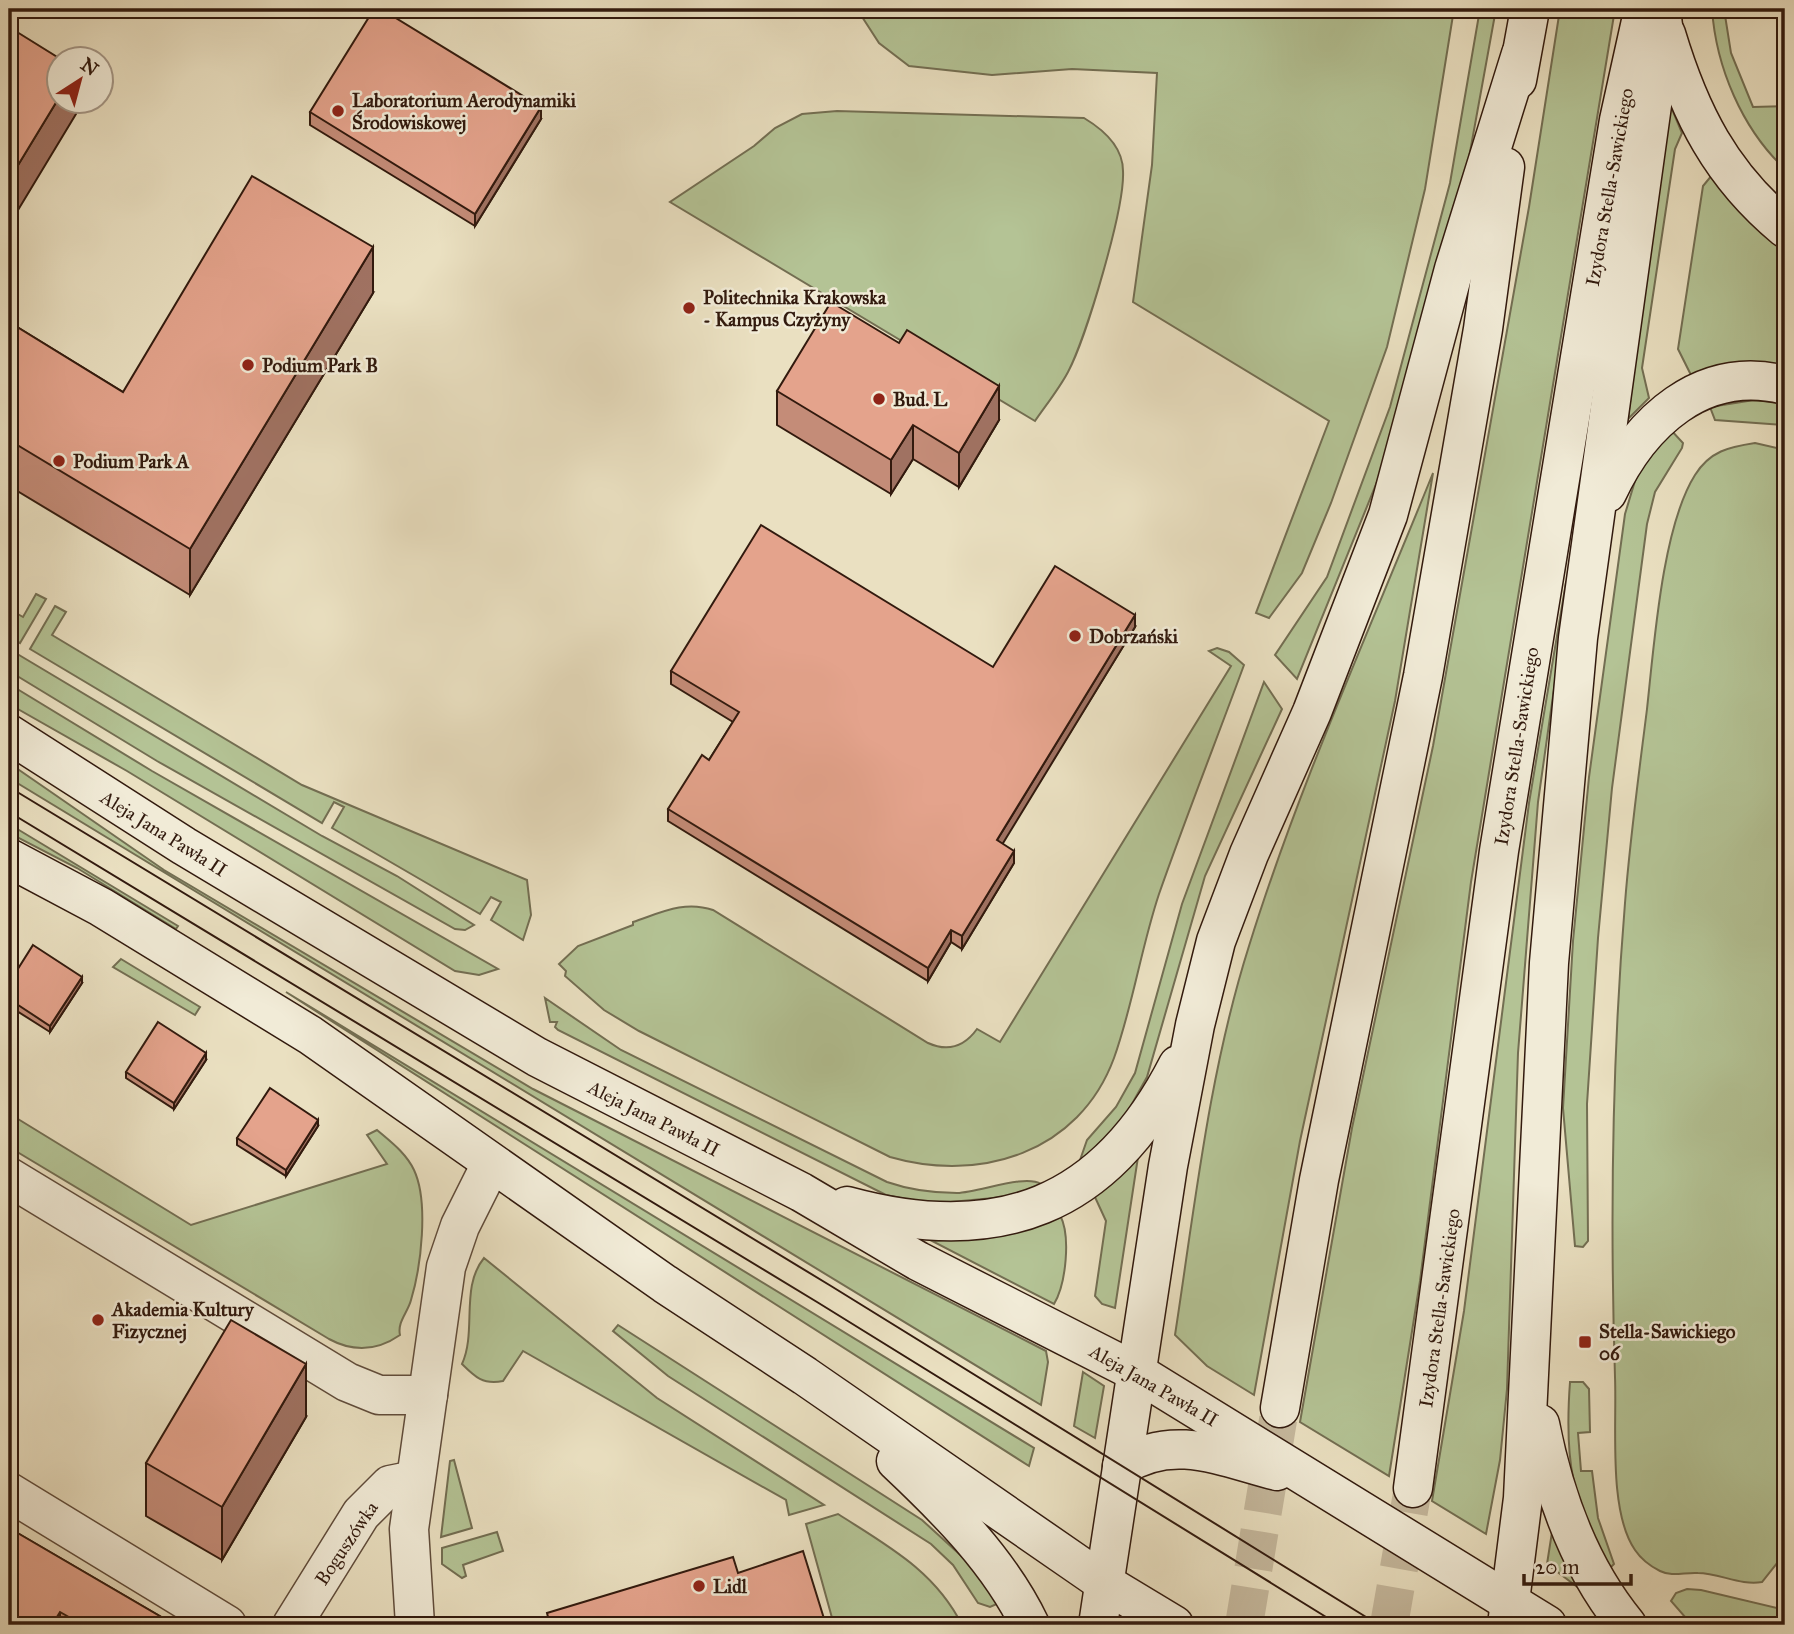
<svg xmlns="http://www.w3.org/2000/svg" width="1794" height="1634" font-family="'IM FELL Great Primer',serif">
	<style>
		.green { fill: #b4c395; stroke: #736e52; stroke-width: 2 }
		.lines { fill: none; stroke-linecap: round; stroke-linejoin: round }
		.secondary-tunnel { stroke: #c5b89d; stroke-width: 38; stroke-dasharray: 38 19; stroke-linecap: butt }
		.street-casing { stroke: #604c3b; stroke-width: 41 }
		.secondary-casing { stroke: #321a0e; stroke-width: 41 }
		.street { stroke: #f1ebd7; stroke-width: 38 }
		.secondary { stroke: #f1ebd7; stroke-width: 38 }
		.tram { stroke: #321a0e; stroke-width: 2 }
		.wall { fill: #c48c78; stroke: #321a0e; stroke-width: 2 }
		.shaded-wall { fill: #a07262; stroke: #321a0e; stroke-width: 2 }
		.building { fill: #e4a38c; stroke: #321a0e; stroke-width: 2 }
		.poi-dot { fill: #8f2418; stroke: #f1ebd7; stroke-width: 2.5 }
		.labels { text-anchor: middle; stroke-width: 5; stroke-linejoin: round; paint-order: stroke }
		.poi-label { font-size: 19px; font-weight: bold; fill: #321a0e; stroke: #f1ebd7; text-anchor: start }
		.street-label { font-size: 19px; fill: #321a0e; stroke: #f1ebd7 }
	</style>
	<rect width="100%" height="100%" fill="#eae0c1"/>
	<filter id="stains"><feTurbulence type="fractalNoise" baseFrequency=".00286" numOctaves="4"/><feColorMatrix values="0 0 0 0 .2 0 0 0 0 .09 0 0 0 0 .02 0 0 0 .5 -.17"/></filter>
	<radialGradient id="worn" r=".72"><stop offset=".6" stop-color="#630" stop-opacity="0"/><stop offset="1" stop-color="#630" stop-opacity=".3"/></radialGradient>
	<!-- green -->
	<g class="green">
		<polygon points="857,9 1454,9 1425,189 1387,347 1331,503 1302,573 1269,618 1256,613 1329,421 1133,302 1152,165 1157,73 1072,69 992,75 909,66 879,43"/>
		<polygon points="1480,9 1496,9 1468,163 1394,440 1297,679 1275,655 1327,577 1390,407 1450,183"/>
		<polygon points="1560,9 1615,9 1471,882 1420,1281 1389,1476 1300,1422 1352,1128 1433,746 1529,207"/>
		<path d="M1712,9H1724L1731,53L1753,107L1785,106V169C1742,129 1716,67 1712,9Z"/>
		<polygon points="1667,97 1682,133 1675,149 1642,368 1649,398 1628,419"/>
		<path d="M837,111L1084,118C1104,130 1123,147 1123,171C1125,208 1086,338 1068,372C1059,389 1046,405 1035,421L670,202L754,146L775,128L802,114Z"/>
		<polygon points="1712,175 1785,255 1785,366 1744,362 1691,375 1678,349 1703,186"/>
		<polygon points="1754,400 1785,403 1785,425 1715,420 1710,407"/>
		<polygon points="1670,429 1683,443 1682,448 1655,492 1647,524 1612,788 1598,938 1587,1104 1588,1241 1583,1247 1575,1246 1563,1108 1573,941 1589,777 1625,514 1638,471"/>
		<path d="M1755,443L1785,450V1553L1762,1582C1741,1586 1719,1573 1698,1573C1685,1572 1672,1577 1660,1571C1650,1566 1641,1559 1635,1550C1608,1511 1617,1425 1615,1377C1610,1219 1612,1061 1625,903C1630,838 1639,773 1647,709C1654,646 1662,527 1695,475C1710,451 1729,447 1755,443Z"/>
		<path d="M1433,473L1395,701L1300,1141L1254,1395L1207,1366L1175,1335C1195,1205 1209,1072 1249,946C1299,785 1370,629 1433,473Z"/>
		<polygon points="1566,582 1569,583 1538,802 1518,1053 1507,1389 1500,1460 1486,1534 1432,1501 1464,1311 1529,803"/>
		<polygon points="36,594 46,599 20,643 9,636 9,609 23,617"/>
		<polygon points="55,606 66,612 52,635 302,785 527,880 531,915 523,940 491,920 501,902 491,897 480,914 332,828 344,807 334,802 322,823 30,649"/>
		<path d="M1217,648L1229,652L1244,665C1216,741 1186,817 1159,894C1141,948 1133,1005 1114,1058C1079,1153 980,1183 890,1157L639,1031L604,1010L565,976L566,971L559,964L578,946L633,925V922C660,913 684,900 713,910L928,1043C948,1052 964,1047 977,1029L1000,1042L1231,666L1209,651Z"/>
		<polygon points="9,649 322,836 397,876 474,925 465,930 455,929 157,761 9,671"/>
		<polygon points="1264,682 1282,709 1205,876 1147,1077 1123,1120 1079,1163 1087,1140 1116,1107 1135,1073 1182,904"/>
		<polygon points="9,684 152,771 498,969 479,975 455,971 127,771 9,704"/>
		<polygon points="9,763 164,870 533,1089 1046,1351 1048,1362 1041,1405 9,778"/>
		<polygon points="9,824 178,926 176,929 77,868 9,833"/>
		<polygon points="121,959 200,1007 195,1015 113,967"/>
		<polygon points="286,992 1034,1448 1029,1466"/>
		<path d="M545,998L621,1050L887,1182C910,1190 933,1193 957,1193C980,1192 1025,1174 1041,1184L1015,1196L929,1204L886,1195L558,1030L555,1027L557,1022H550Z"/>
		<path d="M18,1119L191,1225L387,1164L367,1135L377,1130C391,1142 406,1153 414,1170C429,1202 421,1267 411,1300C408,1312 397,1322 400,1335C377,1351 353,1352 329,1339L9,1147V1133Z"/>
		<polygon points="1138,1157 1115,1308 1102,1304 1095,1296 1106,1221 1094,1195"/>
		<path d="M1060,1215C1071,1236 1066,1284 1054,1304L932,1241L1001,1235L1034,1227Z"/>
		<path d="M484,1258L657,1398L824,1505L789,1515L786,1500L523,1351L503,1381C483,1385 475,1377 462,1364C477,1331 460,1287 484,1258Z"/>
		<polygon points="618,1325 922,1520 968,1562 999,1603 990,1607 978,1603 953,1565 931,1544 668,1376 613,1331"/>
		<polygon points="1083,1372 1104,1386 1095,1438 1074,1426"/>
		<path d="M1570,1382H1583L1589,1389L1590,1432L1578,1433L1581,1471H1592L1598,1518L1614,1564L1609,1569C1572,1497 1564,1464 1570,1382Z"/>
		<polygon points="454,1460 472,1528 441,1537 450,1461"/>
		<path d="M838,1514C888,1546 935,1571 962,1625H834L806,1524Z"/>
		<polygon points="497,1532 503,1551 463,1565 466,1576 462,1578 442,1564 442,1548"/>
		<polygon points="1552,1532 1580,1589 1547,1564"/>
		<polygon points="1687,1589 1701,1590 1785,1610 1785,1625 1692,1625 1671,1601 1676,1593"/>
	</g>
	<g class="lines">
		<!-- secondary-tunnel -->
		<g class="secondary-tunnel">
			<polyline points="1244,1625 1280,1408"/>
			<polyline points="1389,1625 1413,1488"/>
		</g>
		<defs>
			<g id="street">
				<polyline points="9,1177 347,1382 379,1395 428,1395"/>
				<polyline points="9,1492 227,1625"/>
				<polyline points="292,1625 361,1514 390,1485 415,1480"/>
				<polyline points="415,1625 409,1529 446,1267 460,1226 491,1164"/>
			</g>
			<g id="secondary">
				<path d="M1666,34C1690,114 1721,175 1785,228"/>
				<polyline points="1517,80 1530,9"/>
				<path d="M1607,493C1640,422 1702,364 1785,385"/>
				<polyline points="9,734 184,846 537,1057 801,1192 918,1261 1136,1372 1547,1625"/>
				<polyline points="9,858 101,907 310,1035 665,1284 805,1376 1106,1584 1174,1625"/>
				<path d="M847,1206C998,1247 1105,1208 1178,1065"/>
				<polyline points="1280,1408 1319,1180 1423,676 1483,329 1505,167"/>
				<path d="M1540,1424C1554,1495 1580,1568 1627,1625"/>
				<path d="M896,1461C947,1509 1000,1562 1030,1625"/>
				<path d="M1122,1466C1174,1433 1222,1457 1277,1471"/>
				<polyline points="1413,1488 1499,851 1619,120 1641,21"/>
				<polyline points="1098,1625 1168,1166 1195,1025 1216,941 1249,854 1312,712 1388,515 1454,269 1521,54"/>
				<polyline points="1507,1625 1523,1498 1549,963 1578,638 1663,26 1661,9"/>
			</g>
		</defs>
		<!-- street casing -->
		<use href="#street" class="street-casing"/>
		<!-- secondary casing -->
		<use href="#secondary" class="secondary-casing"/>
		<!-- street -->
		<use href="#street" class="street"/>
		<!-- secondary -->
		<use href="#secondary" class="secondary"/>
		<!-- tram -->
		<g class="tram">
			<polyline points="9,787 831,1286 1379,1625"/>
			<polyline points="9,812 817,1302 1339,1625"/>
		</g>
	</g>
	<!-- wall -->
	<g class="wall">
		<polygon points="310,112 541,119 475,226 310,125"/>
		<polygon points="373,293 190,595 9,486 9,322 123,392"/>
		<polygon points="777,391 999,420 959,487 913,459 891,494 777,425"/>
		<polygon points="1135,627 1002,843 1014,863 962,949 951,942 928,981 668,821 668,809 709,760 733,722 671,684 671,671 993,667"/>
		<polygon points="9,983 82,983 50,1032 9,1006"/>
		<polygon points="206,1060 174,1109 126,1078 126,1072"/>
		<polygon points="318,1126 286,1176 237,1145 237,1138"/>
		<polygon points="306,1417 222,1560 146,1516 146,1463"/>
		<polygon points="9,1528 175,1625 9,1625"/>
	</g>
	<!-- shaded-wall -->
	<g class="shaded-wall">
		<polygon points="60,96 60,102 76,102 76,114 9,225 9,180"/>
		<polygon points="541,107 541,119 475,226 475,214"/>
		<polygon points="373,247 373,293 190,595 190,549"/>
		<polygon points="999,386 999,420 959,487 959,453"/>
		<polygon points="913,425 913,459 891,494 891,460"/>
		<polygon points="1135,615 1135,627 997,853 997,840"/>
		<polygon points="1014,851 1014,863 962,949 962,936"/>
		<polygon points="951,930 951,942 928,981 928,968"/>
		<polygon points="82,977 82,983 50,1032 50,1026"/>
		<polygon points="206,1053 206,1060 174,1109 174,1103"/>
		<polygon points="318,1120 318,1126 286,1176 286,1170"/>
		<polygon points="13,1226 13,1254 9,1262 9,1234"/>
		<polygon points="306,1364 306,1417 222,1560 222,1507"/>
		<polygon points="60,1612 60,1625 52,1625"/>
	</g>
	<!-- building -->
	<g class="building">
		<polygon points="374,9 381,9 541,107 475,214 310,112"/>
		<polygon points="9,27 62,60 60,60 60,96 9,180"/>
		<polygon points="252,176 373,247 190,549 9,440 9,322 123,392"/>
		<polygon points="831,302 899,343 907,330 999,386 959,453 913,425 891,460 777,391"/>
		<polygon points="761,525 993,667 1055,566 1135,615 997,840 1014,851 962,936 951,930 928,968 668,809 702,755 709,760 739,712 671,671"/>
		<polygon points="33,945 82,977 50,1026 9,999 9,983"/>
		<polygon points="158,1022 206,1053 174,1103 126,1072"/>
		<polygon points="270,1088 318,1120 286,1170 237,1138"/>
		<polygon points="9,1224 13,1226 9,1234"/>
		<polygon points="231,1320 306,1364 222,1507 146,1463"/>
		<polygon points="9,1528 175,1625 83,1625 60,1612 52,1625 9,1625"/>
		<polygon points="803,1551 826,1625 550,1625 547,1613 733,1557 738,1573"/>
	</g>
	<!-- markers -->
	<g class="poi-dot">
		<circle cx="338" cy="111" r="7"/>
		<circle cx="689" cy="308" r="7"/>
		<circle cx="248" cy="365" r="7"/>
		<circle cx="879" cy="399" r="7"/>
		<circle cx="59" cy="461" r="7"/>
		<circle cx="1075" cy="636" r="7"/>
		<circle cx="98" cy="1320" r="7"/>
		<rect x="1578" y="1335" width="14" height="14" rx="3.5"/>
		<circle cx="699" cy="1586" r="7"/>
	</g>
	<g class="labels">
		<!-- poi labels -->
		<g class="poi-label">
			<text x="352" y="107">Laboratorium Aerodynamiki<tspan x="352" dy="22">Środowiskowej</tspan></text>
			<text x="703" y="304">Politechnika Krakowska<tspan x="703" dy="22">- Kampus Czyżyny</tspan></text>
			<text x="262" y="372">Podium Park B</text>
			<text x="893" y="406">Bud. L</text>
			<text x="73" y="468">Podium Park A</text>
			<text x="1089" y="643">Dobrzański</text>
			<text x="112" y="1316">Akademia Kultury<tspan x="112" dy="22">Fizycznej</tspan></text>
			<text x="1599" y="1338">Stella-Sawickiego<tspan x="1599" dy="22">06</tspan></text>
			<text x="713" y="1593">Lidl</text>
		</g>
		<!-- street labels -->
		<g class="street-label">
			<text transform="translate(1609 187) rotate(-80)" y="7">Izydora Stella-Sawickiego</text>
			<text transform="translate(1516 746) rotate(-81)" y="7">Izydora Stella-Sawickiego</text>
			<text transform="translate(164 833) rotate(32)" y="7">Aleja Jana Pawła II</text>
			<text transform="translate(654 1118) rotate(27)" y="7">Aleja Jana Pawła II</text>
			<text transform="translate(1439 1308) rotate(-82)" y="7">Izydora Stella-Sawickiego</text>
			<text transform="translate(1154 1385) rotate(30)" y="7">Aleja Jana Pawła II</text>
			<text transform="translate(346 1543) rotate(-56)" y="7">Boguszówka</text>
		</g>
	</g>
	<!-- margin -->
	<rect width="1794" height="1634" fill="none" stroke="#eae0c1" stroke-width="35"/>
	<rect x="10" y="10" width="1773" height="1613" fill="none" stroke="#321a0e" stroke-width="3.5"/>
	<rect x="18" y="18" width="1759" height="1599" fill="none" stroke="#321a0e" stroke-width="2"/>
	<!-- north arrow -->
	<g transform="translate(80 80) rotate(36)"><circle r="33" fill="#f1ebd7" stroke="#a59787" stroke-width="2"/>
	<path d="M0-5L12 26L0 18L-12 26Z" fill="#8f2418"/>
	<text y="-10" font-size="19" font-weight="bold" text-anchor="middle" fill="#321a0e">N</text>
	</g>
	<!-- scale -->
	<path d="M1524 1574v10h107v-10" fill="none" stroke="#321a0e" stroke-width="3.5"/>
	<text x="1535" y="1574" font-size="21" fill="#321a0e" stroke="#f1ebd7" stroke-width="5" paint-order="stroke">20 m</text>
	<rect width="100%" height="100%" filter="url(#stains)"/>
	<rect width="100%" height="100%" fill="url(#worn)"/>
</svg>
